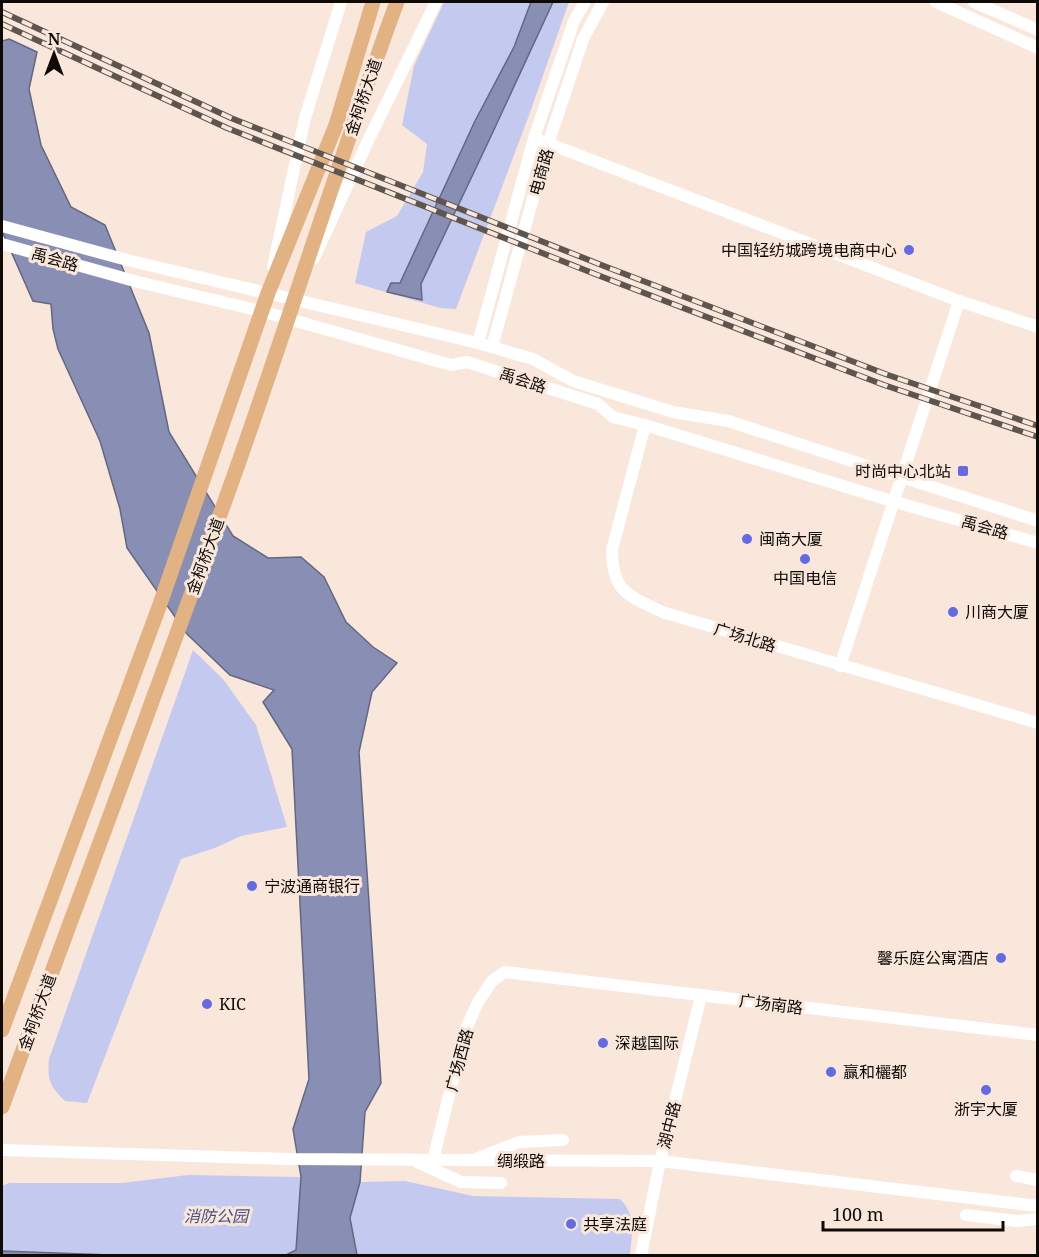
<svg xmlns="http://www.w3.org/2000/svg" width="1039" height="1257" font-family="'Noto Serif','Noto Sans SC',serif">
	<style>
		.green { fill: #c4caef }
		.water { fill: #898fb4; stroke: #646780; stroke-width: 1.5 }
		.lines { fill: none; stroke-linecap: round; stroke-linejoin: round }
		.minor { stroke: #fff; stroke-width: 12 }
		.major { stroke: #e2b282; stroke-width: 15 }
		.rail-casing { stroke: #5e554e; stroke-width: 6 }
		.rail { stroke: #f8e7da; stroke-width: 4; stroke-dasharray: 11; stroke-linecap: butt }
		.poi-dot { fill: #646ae3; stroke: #f8e7da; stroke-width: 2 }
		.labels { text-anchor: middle; stroke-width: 6; stroke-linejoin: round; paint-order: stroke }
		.street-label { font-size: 16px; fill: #0f0a06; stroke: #f8e7da }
		.poi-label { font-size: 16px; fill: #0f0a06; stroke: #f8e7da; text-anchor: start }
		.park-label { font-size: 16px; font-style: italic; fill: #4a5185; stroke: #f8e7da }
	</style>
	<rect width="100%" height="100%" fill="#f8e7da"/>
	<!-- green -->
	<g class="green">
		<polygon points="444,2 569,2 528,118 456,309 440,308 355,283 366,232 397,216 423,172 427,144 402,125 414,66"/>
		<path d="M193,650L223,679L256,725L287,827L241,836L215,848L181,859L87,1103L65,1101C50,1086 47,1081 49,1059Z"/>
		<polygon points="188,1175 301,1177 296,1250 286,1256 111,1256 2,1251 2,1186 9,1183 122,1183"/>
		<path d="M405,1181L473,1196L620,1199C636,1214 632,1234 630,1254L357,1256L350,1218L360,1182Z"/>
	</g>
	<!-- water -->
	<g class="water">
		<polygon points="531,2 553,2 492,134 421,284 422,300 387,292 391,283 400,283 475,121 514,47"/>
		<polygon points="9,39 37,52 29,89 41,145 71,207 105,225 149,333 169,432 233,536 268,558 301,557 324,577 346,622 373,647 397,663 372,692 359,752 381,1083 365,1112 360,1182 350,1218 357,1255 286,1255 296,1250 301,1177 293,1129 309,1079 292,749 263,702 274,690 230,675 187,634 127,548 120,509 100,441 58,349 53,329 51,304 33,301 2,231 2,41"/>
		<polygon points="2,1251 111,1255 2,1256"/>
	</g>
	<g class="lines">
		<!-- minor -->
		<g class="minor">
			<polyline points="936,2 1038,48"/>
			<polyline points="974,2 1038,30"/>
			<polyline points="534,138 959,301 1038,327"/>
			<polyline points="2,226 127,260 478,343 533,359 573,381 673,412 728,421 1038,521"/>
			<polyline points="2,244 138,282 261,311 451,365 467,362 598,404 613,417 645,425 892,501 1038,543"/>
			<polyline points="314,258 366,145 436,2"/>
			<polyline points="273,267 305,118 341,2"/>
			<polyline points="478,343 534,138 574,21 585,2"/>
			<polyline points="492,347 548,144 583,39 603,2"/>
			<path d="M645,425L612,550C612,592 628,595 662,612L1038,723"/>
			<polyline points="840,666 959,301"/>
			<polyline points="2,1150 288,1159 660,1161 1038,1206"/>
			<polyline points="478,1158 519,1142 563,1140"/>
			<polyline points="433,1160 465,1031 478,1002 492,981 505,972 1038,1035"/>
			<polyline points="417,1162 461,1182 501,1183"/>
			<polyline points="1016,1176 1038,1180"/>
			<polyline points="966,1215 1017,1221 1038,1219"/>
			<polyline points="641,1256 660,1161 701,996"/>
		</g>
		<!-- major -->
		<g class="major">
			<polyline points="2,1030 159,607 268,293 336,125 373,2"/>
			<path d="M2,1107C80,895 160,684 236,470C291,315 340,156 397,2"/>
		</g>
		<defs>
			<g id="rail">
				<polyline points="2,12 231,118 604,266 888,375 1038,426"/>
				<polyline points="2,24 227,128 600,276 884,385 1038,437"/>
			</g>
		</defs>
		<!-- rail casing -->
		<use href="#rail" class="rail-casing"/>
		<!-- rail -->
		<use href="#rail" class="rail"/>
	</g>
	<!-- markers -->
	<g class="poi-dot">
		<circle cx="909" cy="250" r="6"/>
		<rect x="957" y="465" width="12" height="12" rx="3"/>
		<circle cx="747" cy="539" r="6"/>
		<circle cx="805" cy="559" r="6"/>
		<circle cx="953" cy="612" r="6"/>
		<circle cx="252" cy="886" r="6"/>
		<circle cx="1001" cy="958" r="6"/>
		<circle cx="207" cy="1004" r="6"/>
		<circle cx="603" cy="1043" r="6"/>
		<circle cx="831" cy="1072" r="6"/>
		<circle cx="986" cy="1090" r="6"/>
		<circle cx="571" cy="1224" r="6"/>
	</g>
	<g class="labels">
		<!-- street labels -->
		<g class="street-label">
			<text transform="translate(363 97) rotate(-71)" y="6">金柯桥大道</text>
			<text transform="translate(541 172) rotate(-74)" y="6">电商路</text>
			<text transform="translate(55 259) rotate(16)" y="6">禹会路</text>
			<text transform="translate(523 380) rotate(18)" y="6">禹会路</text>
			<text transform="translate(985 527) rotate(16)" y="6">禹会路</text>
			<text transform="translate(205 556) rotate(-70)" y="6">金柯桥大道</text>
			<text transform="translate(745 637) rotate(17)" y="6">广场北路</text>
			<text transform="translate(771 1004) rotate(7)" y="6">广场南路</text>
			<text transform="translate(37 1012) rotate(-70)" y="6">金柯桥大道</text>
			<text transform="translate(459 1060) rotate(-75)" y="6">广场西路</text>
			<text transform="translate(669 1125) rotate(-76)" y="6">湖中路</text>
			<text x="521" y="1167">绸缎路</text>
		</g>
		<!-- poi labels -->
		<g class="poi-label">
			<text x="897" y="256" text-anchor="end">中国轻纺城跨境电商中心</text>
			<text x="951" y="477" text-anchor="end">时尚中心北站</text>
			<text x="759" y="545">闽商大厦</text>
			<text x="805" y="584" text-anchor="middle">中国电信</text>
			<text x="965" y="618">川商大厦</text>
			<text x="264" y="892">宁波通商银行</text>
			<text x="989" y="964" text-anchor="end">馨乐庭公寓酒店</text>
			<text x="219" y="1010">KIC</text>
			<text x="615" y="1049">深越国际</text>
			<text x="843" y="1078">赢和欐都</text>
			<text x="986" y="1115" text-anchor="middle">浙宇大厦</text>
			<text x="583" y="1230">共享法庭</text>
		</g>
		<!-- park labels -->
		<g class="park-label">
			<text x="216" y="1222">消防公园</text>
		</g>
	</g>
	<!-- border -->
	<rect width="1039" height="1257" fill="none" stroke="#0f0a06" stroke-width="6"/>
	<!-- north arrow -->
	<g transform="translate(54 54)" stroke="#f8e7da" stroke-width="4.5" paint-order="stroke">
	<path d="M0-4.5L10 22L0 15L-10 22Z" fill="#0f0a06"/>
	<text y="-9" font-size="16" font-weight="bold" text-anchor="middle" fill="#0f0a06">N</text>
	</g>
	<!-- scale -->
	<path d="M823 1221v9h180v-9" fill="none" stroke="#0f0a06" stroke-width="3"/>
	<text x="832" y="1221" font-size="18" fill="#0f0a06" stroke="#f8e7da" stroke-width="4.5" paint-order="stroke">100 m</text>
</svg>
